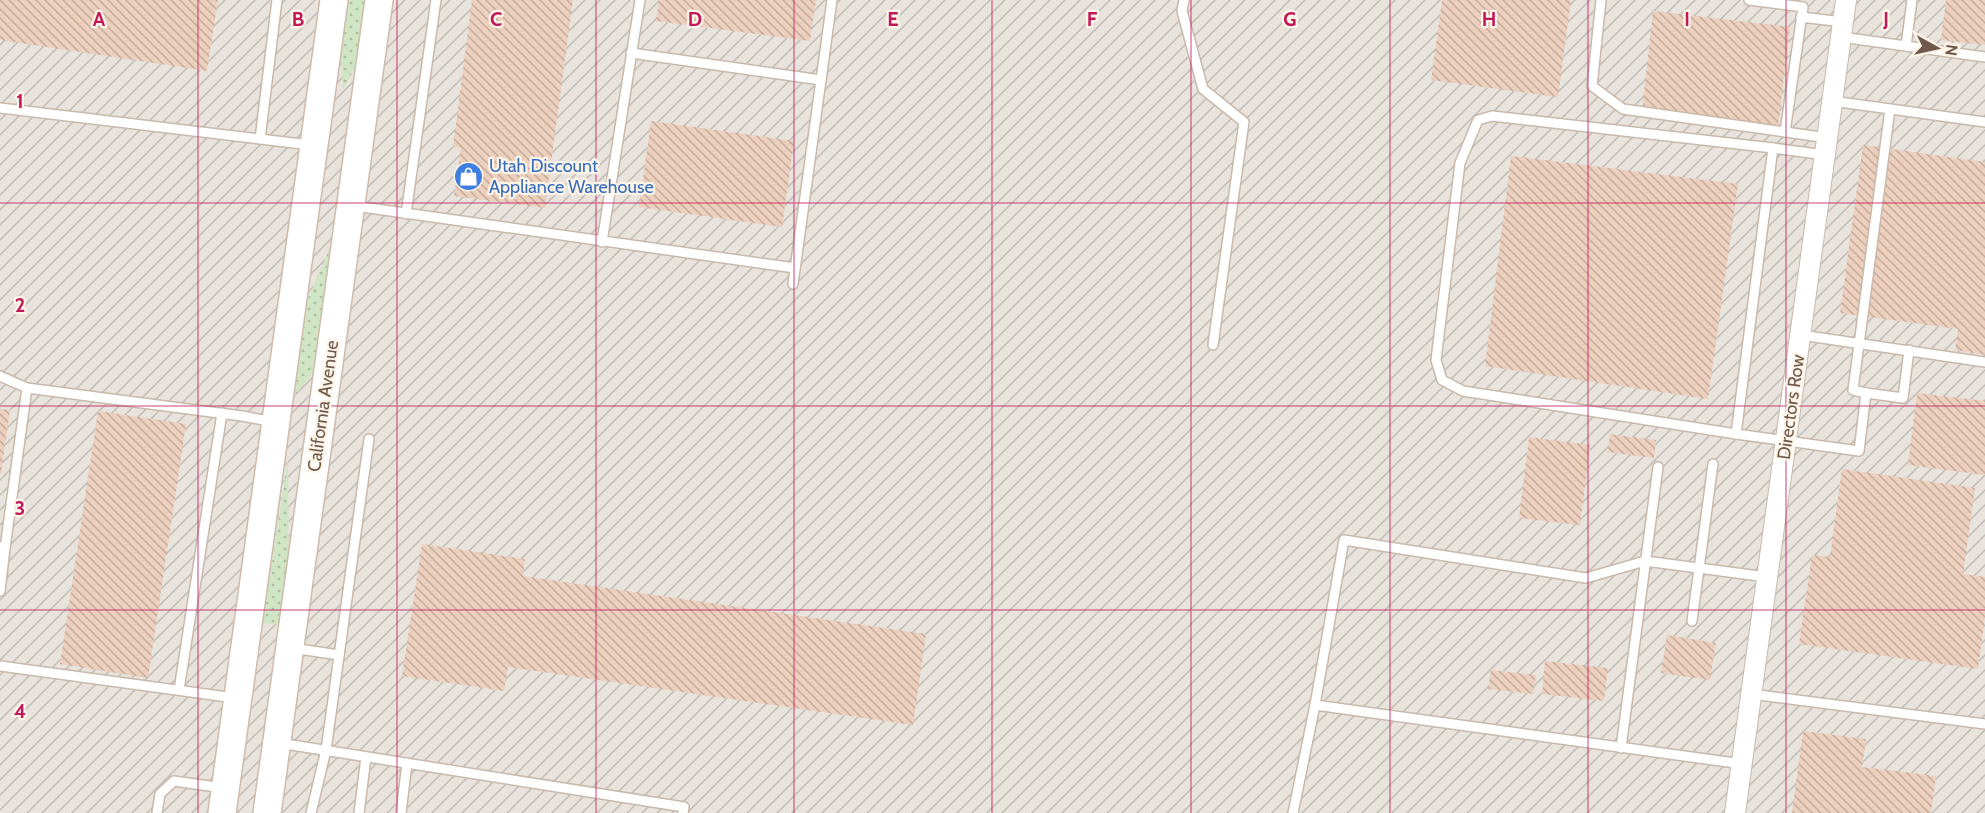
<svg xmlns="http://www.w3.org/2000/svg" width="1985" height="813" font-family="Cabin,sans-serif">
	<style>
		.industrial { fill: url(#industrial-furrows) }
		.grass { fill: url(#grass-dots) }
		.building { fill: url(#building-back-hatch) }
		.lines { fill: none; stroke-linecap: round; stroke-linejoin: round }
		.lane-casing { stroke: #c8b9ab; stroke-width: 12 }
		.street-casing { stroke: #c8b9ab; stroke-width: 22 }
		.secondary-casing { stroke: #cebbab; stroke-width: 30 }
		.lane { stroke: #fff; stroke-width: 9 }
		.street { stroke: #fff; stroke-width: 20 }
		.secondary { stroke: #fff; stroke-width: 27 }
		.grid { fill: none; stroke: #c2185b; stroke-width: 1.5; stroke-opacity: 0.55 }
		.labels { text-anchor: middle; stroke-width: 4.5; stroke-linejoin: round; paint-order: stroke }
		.shop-label { font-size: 18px; fill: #366cbe; stroke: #fdf5e8; text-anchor: start }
		.street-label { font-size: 18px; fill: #6e594c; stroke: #fdf5e8 }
		.grid-label { font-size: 20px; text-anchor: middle; font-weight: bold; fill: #c2185b; stroke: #fdf5e8; stroke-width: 4.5; stroke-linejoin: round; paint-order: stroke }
	</style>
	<defs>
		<pattern id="industrial-furrows" width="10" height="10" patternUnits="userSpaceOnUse" patternTransform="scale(1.5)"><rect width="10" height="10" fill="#e9e3dd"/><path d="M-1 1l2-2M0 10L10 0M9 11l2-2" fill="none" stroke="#c1bbb5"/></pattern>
		<pattern id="grass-dots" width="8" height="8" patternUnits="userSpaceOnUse" patternTransform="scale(1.5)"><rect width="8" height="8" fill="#d0e5c3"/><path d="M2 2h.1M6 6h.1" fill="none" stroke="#adbda1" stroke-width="1.8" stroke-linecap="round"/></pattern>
		<pattern id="building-back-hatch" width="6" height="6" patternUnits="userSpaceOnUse" patternTransform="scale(1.5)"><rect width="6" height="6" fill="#ecd0bd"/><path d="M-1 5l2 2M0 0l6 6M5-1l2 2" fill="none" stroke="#c3ac9c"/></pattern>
	</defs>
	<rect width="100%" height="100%" fill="#f9f1e2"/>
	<!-- industrial -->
	<rect class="industrial" x="0" y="0" width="1985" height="813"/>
	<!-- grass -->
	<g class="grass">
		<polygon points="346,0 364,0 362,56 343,89 341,49"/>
		<polygon points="337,231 318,365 294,397 307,301"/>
		<polygon points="288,457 289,579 281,625 263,623"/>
	</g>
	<!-- building -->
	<g class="building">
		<polygon points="0,0 218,0 207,71 0,40"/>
		<polygon points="472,0 573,0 545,208 454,196 461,148 453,147"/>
		<polygon points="659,0 816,0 810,41 656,21"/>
		<polygon points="1442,0 1571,0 1558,97 1431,80"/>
		<polygon points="1946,0 1985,0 1985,45 1941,40"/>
		<polygon points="1653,11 1790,27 1778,127 1642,111"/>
		<polygon points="651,121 794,141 782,227 639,207"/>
		<polygon points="1863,145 1985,162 1985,355 1955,350 1958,329 1840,313"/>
		<polygon points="1511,156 1738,184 1708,399 1485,366"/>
		<polygon points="1917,393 1985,401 1985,475 1908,465"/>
		<polygon points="0,409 10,410 1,474 0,474"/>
		<polygon points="98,411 186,424 148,678 60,664"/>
		<polygon points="1610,434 1656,440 1654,458 1608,452"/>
		<polygon points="1529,437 1590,445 1580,525 1519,518"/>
		<polygon points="1842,469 1975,488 1963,574 1985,577 1985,616 1978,669 1799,644 1812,555 1830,557"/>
		<polygon points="422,544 525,559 523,576 926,634 913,725 508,667 504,691 402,676"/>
		<polygon points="1667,635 1716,643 1710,680 1661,673"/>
		<polygon points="1545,661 1608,668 1604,701 1542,694"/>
		<polygon points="1491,670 1536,675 1533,694 1488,689"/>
		<polygon points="1803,731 1866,739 1862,767 1936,776 1931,813 1792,813"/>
	</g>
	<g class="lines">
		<defs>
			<g id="lane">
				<polyline points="1184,0 1182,11 1203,89 1244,122 1213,345"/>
				<polyline points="1601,0 1592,86 1623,109 1828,138"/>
				<polyline points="1749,0 1803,7 1785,132"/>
				<polyline points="1801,17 1843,22"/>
				<polyline points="1841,37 1906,46 1912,0"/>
				<polyline points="1906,46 1985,57"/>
				<polyline points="631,53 821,80"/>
				<polyline points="1832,101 1985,122"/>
				<polyline points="0,108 310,145"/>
				<polyline points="260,139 277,0"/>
				<polyline points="1825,155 1773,148 1736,434 1859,451 1866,393 1903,398 1909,350"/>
				<polyline points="355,206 795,268"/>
				<polyline points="406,214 436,0"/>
				<polyline points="602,242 640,0"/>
				<polyline points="793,284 832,0"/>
				<polyline points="1801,335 1985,362"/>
				<polyline points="0,376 27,388 242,416 274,422"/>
				<polyline points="1866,393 1853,390 1890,109"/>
				<polyline points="1736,434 1463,391 1442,380 1436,360 1460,163 1478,120 1492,116 1773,148"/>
				<polyline points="0,547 5,548 0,591"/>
				<polyline points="5,548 27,388"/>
				<polyline points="1692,621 1713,464"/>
				<polyline points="292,648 339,655"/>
				<polyline points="0,666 235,698"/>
				<polyline points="179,690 222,413"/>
				<polyline points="1751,694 1985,724"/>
				<polyline points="1315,705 1344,540 1586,578 1645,561 1767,577"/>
				<polyline points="279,743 684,807 683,813"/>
				<polyline points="1621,748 1658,467"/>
				<polyline points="157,813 160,794 174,781 223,788"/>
				<polyline points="311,813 326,750 369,439"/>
				<polyline points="359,813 366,757"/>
				<polyline points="401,813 407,763"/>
				<polyline points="1293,813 1315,705 1742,764"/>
			</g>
			<polyline id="street" points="1735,813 1846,0"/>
			<g id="secondary">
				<polyline points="222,813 334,0"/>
				<polyline points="267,813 379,0"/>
			</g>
		</defs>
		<!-- lane casing -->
		<use href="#lane" class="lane-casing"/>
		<!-- street casing -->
		<use href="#street" class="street-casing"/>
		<!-- secondary casing -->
		<use href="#secondary" class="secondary-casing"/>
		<!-- lane -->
		<use href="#lane" class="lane"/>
		<!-- street -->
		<use href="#street" class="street"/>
		<!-- secondary -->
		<use href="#secondary" class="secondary"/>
	</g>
	<!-- grid -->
	<path class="grid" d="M198,0V813M397,0V813M596,0V813M794,0V813M992,0V813M1191,0V813M1390,0V813M1588,0V813M1786,0V813M0,203H1985M0,406H1985M0,610H1985"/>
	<!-- icons -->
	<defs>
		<symbol id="shop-disc" viewBox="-11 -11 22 22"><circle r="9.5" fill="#3f7fe0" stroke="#fdf5e8"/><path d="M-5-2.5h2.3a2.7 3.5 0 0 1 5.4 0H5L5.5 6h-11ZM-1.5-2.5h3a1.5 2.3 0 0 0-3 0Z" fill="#fff"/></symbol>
	</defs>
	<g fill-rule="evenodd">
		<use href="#shop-disc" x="452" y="160" width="33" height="33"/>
	</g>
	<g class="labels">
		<!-- shop labels -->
		<g class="shop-label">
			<text x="489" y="172">Utah Discount<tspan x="489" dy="21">Appliance Warehouse</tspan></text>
		</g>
		<!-- street labels -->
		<g class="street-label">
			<text transform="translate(323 406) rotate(-82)" y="6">California Avenue</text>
			<text transform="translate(1791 407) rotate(-82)" y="6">Directors Row</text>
		</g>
	</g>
	<g class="grid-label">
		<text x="99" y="26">A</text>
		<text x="298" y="26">B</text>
		<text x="496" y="26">C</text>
		<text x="695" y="26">D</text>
		<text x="893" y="26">E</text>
		<text x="1092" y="26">F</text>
		<text x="1290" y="26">G</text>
		<text x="1489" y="26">H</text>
		<text x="1687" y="26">I</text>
		<text x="1886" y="26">J</text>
		<text x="20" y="108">1</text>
		<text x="20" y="312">2</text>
		<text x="20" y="515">3</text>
		<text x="20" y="718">4</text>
	</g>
	<!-- north arrow -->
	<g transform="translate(1937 48) rotate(98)" stroke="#fdf5e8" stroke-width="4.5" paint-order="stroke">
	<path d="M0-4.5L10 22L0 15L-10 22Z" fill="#6e594c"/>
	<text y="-9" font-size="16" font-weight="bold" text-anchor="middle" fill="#6e594c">N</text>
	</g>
</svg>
